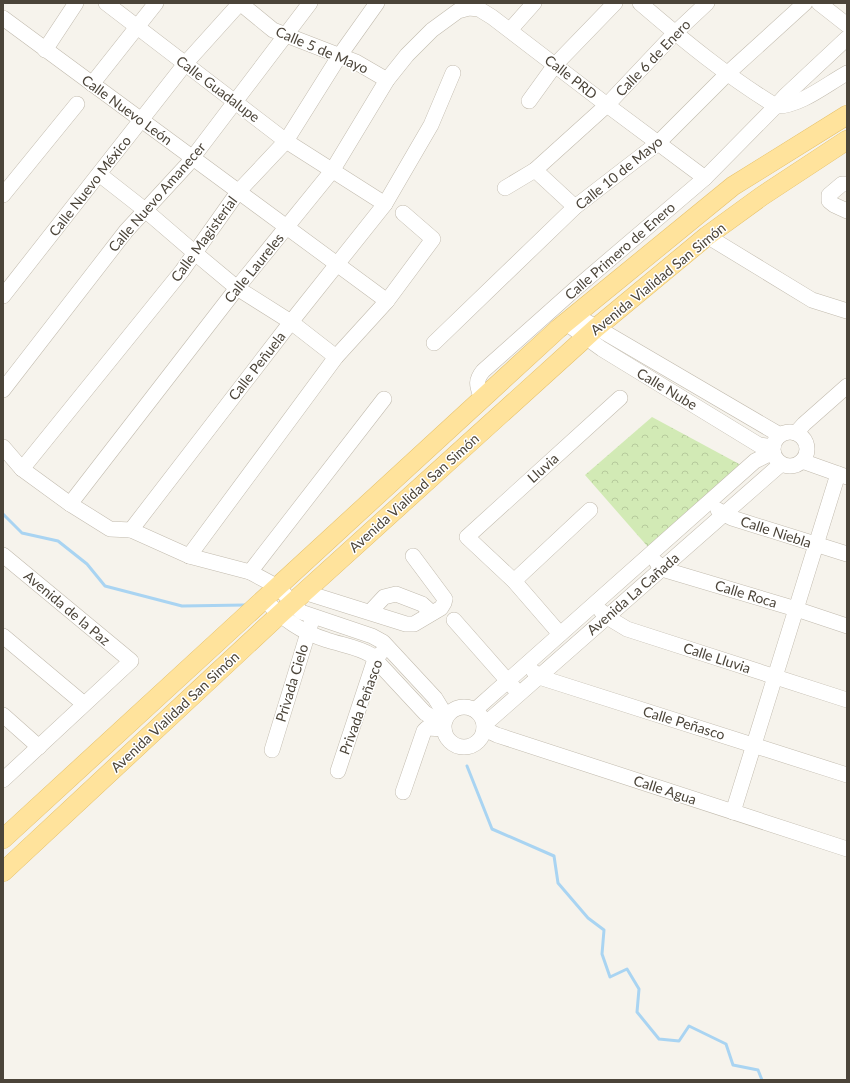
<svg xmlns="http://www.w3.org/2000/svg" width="850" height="1083" font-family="Lato,sans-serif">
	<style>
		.park { fill: url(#park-crowns) }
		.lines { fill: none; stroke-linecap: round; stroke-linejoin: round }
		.stream { stroke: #a9d4f2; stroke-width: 3 }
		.minor-casing { stroke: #c2bbae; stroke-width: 16 }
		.major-casing { stroke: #e6c16a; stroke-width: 20 }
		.minor { stroke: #fff; stroke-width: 15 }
		.major { stroke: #ffe39c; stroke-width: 19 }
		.labels { text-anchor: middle; stroke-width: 3; stroke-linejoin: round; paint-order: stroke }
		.street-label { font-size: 14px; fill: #4b4439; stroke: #fff }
	</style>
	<defs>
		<pattern id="park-crowns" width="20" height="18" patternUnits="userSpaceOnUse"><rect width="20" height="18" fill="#d2eab5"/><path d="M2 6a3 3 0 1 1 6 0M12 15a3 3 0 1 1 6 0" fill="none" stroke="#b6ca9c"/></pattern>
	</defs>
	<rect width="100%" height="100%" fill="#f6f3ec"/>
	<!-- park -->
	<polygon class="park" points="652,417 741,465 648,547 585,475"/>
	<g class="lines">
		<!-- stream -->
		<g class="stream">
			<polyline points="3,514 22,533 58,541 87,564 105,586 182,606 245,605"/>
			<polyline points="467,766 492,829 554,856 558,883 588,918 604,930 602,954 610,977 627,969 639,989 637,1012 659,1039 679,1041 689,1026 726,1044 733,1065 758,1070 762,1080"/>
		</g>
		<defs>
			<g id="minor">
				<polyline points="106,3 286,141 385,204"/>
				<polyline points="240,3 273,30 356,62 387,80"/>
				<path d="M640,3C683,40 728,77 776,106"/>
				<polyline points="819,3 847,25"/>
				<polyline points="3,18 387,301"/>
				<polyline points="510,30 534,3"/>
				<polyline points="45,50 76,3"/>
				<polyline points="92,84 156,3"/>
				<polyline points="529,101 555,65 615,3"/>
				<path d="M776,106C799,107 827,84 847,73"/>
				<polyline points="535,170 575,207"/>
				<polyline points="99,174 145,210 195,253 237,288 291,322 336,357"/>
				<polyline points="847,184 842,184 829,195 829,201 834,205 847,211"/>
				<polyline points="505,188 535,170 607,105 675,33 707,3"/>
				<polyline points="3,195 77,104"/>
				<polyline points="707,236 812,300 847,311"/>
				<polyline points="3,296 185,64 240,3"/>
				<polyline points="575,315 780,435"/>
				<polyline points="566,323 602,349 759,445 773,447"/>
				<polyline points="434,343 575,207 658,143 728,73 805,3"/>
				<polyline points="3,390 126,231 187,165 310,3"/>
				<path d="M482,400C478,387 474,382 483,371L575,289L705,178L776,106L785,96L847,38"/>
				<circle cx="790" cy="449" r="17"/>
				<polyline points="796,433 804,424 847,386"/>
				<polyline points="3,447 22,469 70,504 110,529 131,530 189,556 250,572 278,587 301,612 372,636 383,642 435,698 446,716"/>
				<polyline points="802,461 847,477"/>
				<polyline points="22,469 182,271 238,192 286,141 340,55 377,3"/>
				<polyline points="70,504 237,288 332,171 387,80 407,55 432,30 458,11 469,8 479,9 492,17 607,105 705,178"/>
				<polyline points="718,510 724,514 732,518 847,554"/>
				<polyline points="131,530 291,322 385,204 431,125 453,73"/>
				<polyline points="3,555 131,661 3,780"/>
				<polyline points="189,556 336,357 387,301 433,239 403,213"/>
				<polyline points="657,563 662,569 796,609 847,626"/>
				<polyline points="250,572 384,399"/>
				<polyline points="514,581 590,510"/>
				<polyline points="304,592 406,624 414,624 441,608 444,603 445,599 413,556"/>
				<path d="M264,599C283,619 301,632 327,640C342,645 358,647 371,655L425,713L443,724"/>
				<polyline points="601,611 607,617 627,629 847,700"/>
				<polyline points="370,612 384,597 396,594 422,604 432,613"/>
				<polyline points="454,620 514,688"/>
				<polyline points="560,634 514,581 467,537 620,398"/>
				<polyline points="3,636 84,704"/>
				<polyline points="534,672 539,677 847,775"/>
				<circle cx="464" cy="727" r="20"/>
				<polyline points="475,710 755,461 773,452"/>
				<polyline points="3,715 39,747"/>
				<polyline points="484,725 781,464"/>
				<polyline points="484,729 497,735 847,849"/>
				<polyline points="272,750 311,623"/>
				<polyline points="338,771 375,659 380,654"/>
				<polyline points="403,792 424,731 427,728 444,729"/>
				<polyline points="733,812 838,474"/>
			</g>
			<g id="major">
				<polyline points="3,839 558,329 733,186 847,115"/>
				<polyline points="3,872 279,615 596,328 707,236 762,196 847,140"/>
			</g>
		</defs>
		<!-- minor casing -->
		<use href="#minor" class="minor-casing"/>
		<!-- major casing -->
		<use href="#major" class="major-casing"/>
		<!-- minor -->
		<use href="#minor" class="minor"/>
		<!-- major -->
		<use href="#major" class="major"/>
	</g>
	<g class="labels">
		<!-- street labels -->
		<g class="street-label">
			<text transform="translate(322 50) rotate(23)" y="5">Calle 5 de Mayo</text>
			<text transform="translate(653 58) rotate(-46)" y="5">Calle 6 de Enero</text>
			<text transform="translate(571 77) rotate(38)" y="5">Calle PRD</text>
			<text transform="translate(218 89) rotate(37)" y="5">Calle Guadalupe</text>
			<text transform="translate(127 110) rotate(36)" y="5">Calle Nuevo León</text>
			<text transform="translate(619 173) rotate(-39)" y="5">Calle 10 de Mayo</text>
			<text transform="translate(90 186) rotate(-52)" y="5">Calle Nuevo México</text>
			<text transform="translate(157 197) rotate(-49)" y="5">Calle Nuevo Amanecer</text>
			<text transform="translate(204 239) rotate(-54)" y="5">Calle Magisterial</text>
			<text transform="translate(620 251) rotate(-41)" y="5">Calle Primero de Enero</text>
			<text transform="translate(254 268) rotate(-51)" y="5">Calle Laureles</text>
			<text transform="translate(658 279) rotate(-39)" y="5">Avenida Vialidad San Simón</text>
			<text transform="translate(257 366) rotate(-52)" y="5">Calle Peñuela</text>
			<text transform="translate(667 389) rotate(31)" y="5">Calle Nube</text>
			<text transform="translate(543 468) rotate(-42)" y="5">Lluvia</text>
			<text transform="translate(414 493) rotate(-42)" y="5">Avenida Vialidad San Simón</text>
			<text transform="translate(776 532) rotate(18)" y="5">Calle Niebla</text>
			<text transform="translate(633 594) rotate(-41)" y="5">Avenida La Cañada</text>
			<text transform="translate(746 594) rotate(17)" y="5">Calle Roca</text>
			<text transform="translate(67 608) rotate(40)" y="5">Avenida de la Paz</text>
			<text transform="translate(717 658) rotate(18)" y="5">Calle Lluvia</text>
			<text transform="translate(292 683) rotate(-73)" y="5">Privada Cielo</text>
			<text transform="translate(361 707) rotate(-70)" y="5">Privada Peñasco</text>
			<text transform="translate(175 712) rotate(-43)" y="5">Avenida Vialidad San Simón</text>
			<text transform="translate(684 723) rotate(17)" y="5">Calle Peñasco</text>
			<text transform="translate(665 790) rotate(18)" y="5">Calle Agua</text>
		</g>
	</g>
	<!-- border -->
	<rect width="850" height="1083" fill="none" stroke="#4b4439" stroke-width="8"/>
</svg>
